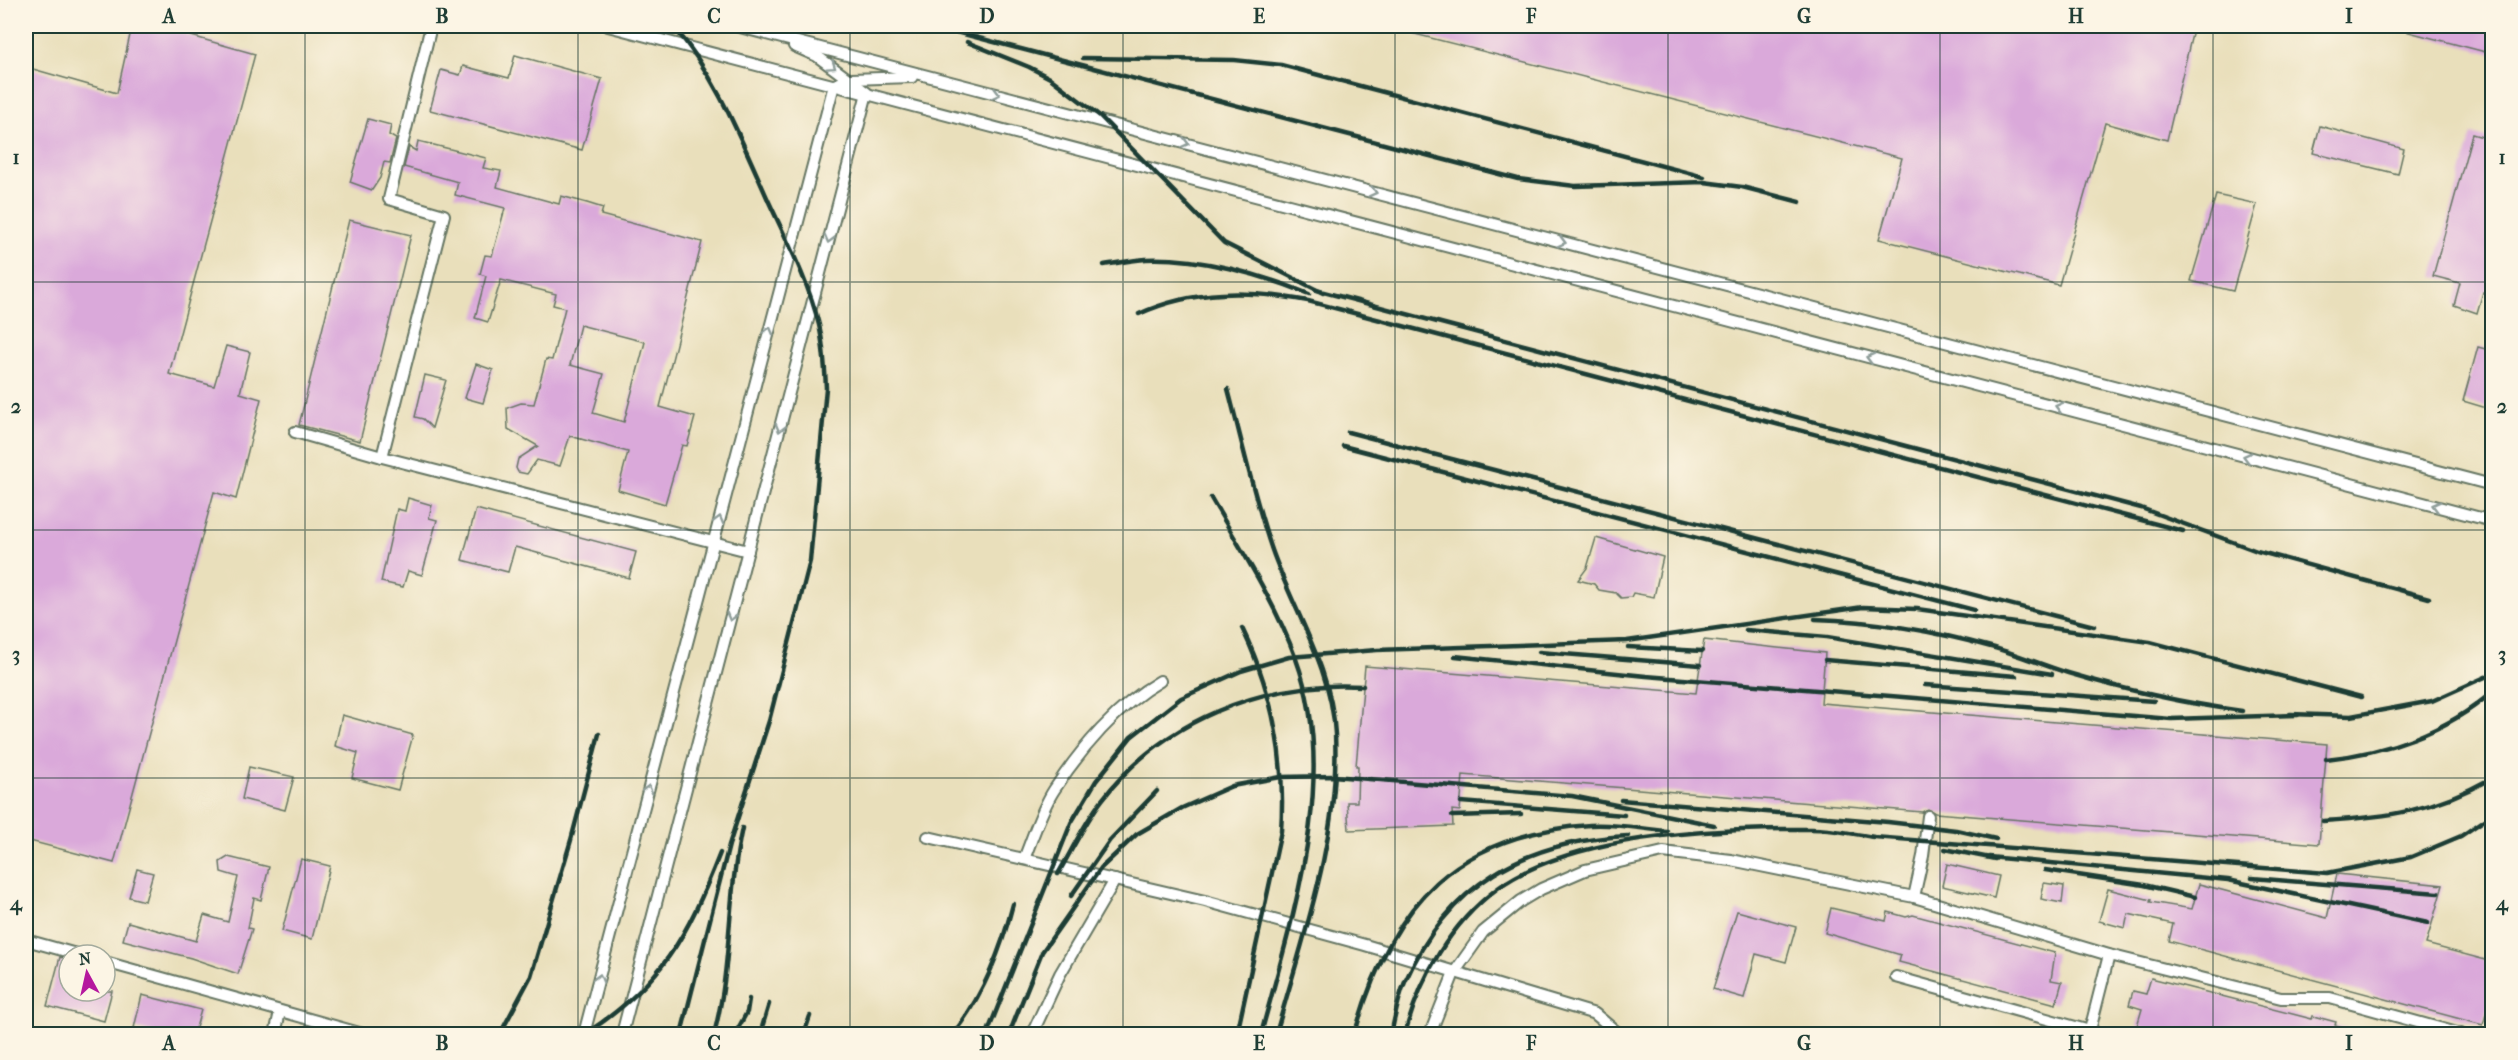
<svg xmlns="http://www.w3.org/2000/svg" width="2518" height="1060" font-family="'IM FELL French Canon',serif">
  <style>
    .building { fill: #daa9da; fill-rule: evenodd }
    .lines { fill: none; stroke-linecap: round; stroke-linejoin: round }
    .service-casing { stroke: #667663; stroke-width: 14 }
    .service { stroke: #fff; stroke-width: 10 }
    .rail { stroke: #1f3d34; stroke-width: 4.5 }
    .oneway { stroke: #8f9e9a }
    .grid { fill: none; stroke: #1f3d34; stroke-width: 1.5; stroke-opacity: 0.55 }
    .neatline { fill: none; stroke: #1f3d34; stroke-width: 2 }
    .grid-label { font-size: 20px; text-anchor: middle; font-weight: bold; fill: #1f3d34 }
  </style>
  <rect width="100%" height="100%" fill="#fcf5e5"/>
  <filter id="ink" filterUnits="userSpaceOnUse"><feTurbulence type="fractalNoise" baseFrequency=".0167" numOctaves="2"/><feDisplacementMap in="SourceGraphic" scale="12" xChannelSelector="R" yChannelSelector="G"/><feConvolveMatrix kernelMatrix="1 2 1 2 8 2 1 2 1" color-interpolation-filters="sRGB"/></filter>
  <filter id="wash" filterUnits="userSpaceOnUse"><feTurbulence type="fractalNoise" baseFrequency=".008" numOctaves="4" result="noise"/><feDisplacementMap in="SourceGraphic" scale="24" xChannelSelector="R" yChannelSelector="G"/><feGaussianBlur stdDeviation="1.35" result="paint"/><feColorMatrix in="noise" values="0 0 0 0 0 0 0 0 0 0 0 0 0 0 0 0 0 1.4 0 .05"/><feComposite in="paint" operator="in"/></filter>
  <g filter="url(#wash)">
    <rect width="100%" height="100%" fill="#e9dfbb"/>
    <g id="blocks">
      <g class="building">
        <path d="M132 26H156L255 54 169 374 214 386 226 346 250 352 240 393 261 399 236 499 214 492 114 863 26 840V67L117 93Z"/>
        <path d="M1404 26H2194L2167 140 2105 123 2059 285 1879 239 1902 158 1403 31Z"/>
        <path d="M2406 26H2493V54L2405 31Z"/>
        <path d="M515 55 602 79 582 150 430 110 441 70 460 75 463 66 509 78Z"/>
        <path d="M368 119 391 125 389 135 396 139 390 163 384 162 380 178 372 190 350 182Z"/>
        <path d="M2320 126 2404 149 2398 174 2313 153Z"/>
        <path d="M2472 134 2493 140V295L2483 292 2477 313 2454 305 2460 283 2433 276Z"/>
        <path d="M418 141 486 158 483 168 501 171 497 187 559 204 561 196 587 203 603 208 601 215 702 242 660 407 695 417 687 446 682 445 665 504 618 490 628 452 570 436 560 466 537 460 527 474 518 472 516 468 518 459 538 446 508 429 507 408 521 403 534 404 546 359 552 360 565 308 553 305 556 294 501 280 488 322 475 318 486 276 480 274 485 255 492 256 505 208 455 195 458 182 404 167 409 147 416 151ZM580 325 645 342 624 422 593 413 604 374 570 365Z"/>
        <path d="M2216 195 2257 204 2233 291 2191 281Z"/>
        <path d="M349 220 411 235 360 441 299 425Z"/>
        <path d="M2478 347 2493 351V410L2463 401Z"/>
        <path d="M476 364 493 370 483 403 465 398Z"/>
        <path d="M425 375 446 380 432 428 423 419 415 417Z"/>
        <path d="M408 498 432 505 429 518 437 520 422 575 408 571 403 587 381 582 397 509 405 511Z"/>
        <path d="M476 509 636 552 629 578 515 547 508 572 462 560Z"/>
        <path d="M1596 538 1663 557 1654 597 1633 593 1631 597 1621 598 1616 593 1599 590 1594 584 1578 580 1587 568Z"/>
        <path d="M1704 640 1825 653 1821 703 2327 744 2319 844 1935 813 1928 809 1922 812 1463 775 1460 811 1452 810 1453 826 1349 830 1347 802H1357L1358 766H1356L1365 666 1696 693Z"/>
        <path d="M342 715 413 735 398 790 352 778 358 753 335 746Z"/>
        <path d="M249 767 294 777 285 810 242 799Z"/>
        <path d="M228 857 269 867 261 900 254 898 248 928 252 929 238 974 191 958 123 940 128 922 196 941 204 915 228 922 238 877 221 872 220 862Z"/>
        <path d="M301 859 330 866 312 939 282 931Z"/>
        <path d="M1947 864 1999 876 1994 898 1942 886Z"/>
        <path d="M137 869 153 873 145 901 129 897Z"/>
        <path d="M2337 874 2443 885 2426 944 2493 962V989L2483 1025 2169 941 2173 924 2128 914 2125 928 2099 921 2108 889 2151 900 2150 902 2192 909 2199 884 2327 918Z"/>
        <path d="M2044 883 2064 886 2062 903 2041 899Z"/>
        <path d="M1831 908 1886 921 1888 912 1906 917 1913 915 2055 953 2051 980 2062 982 2056 1004 1899 962 1901 955 1825 933Z"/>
        <path d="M1737 911 1796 927 1786 962 1756 954 1744 998 1713 989Z"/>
        <path d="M60 957 69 960V991H112L104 1021 47 1006Z"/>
        <path d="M2151 978 2312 1019 2313 1016 2336 1022 2335 1025 2350 1029 2349 1035H2170L2137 1026 2142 1009 2129 1005 2133 991 2146 994Z"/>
        <path d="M142 995 201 1010 194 1035H161L134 1028Z"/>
      </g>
    </g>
  </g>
  <g filter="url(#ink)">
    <use href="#blocks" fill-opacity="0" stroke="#667663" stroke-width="1.5"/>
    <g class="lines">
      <g class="service-casing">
        <g id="service">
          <path d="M431 26 389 199 444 215 382 457 748 551"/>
          <path d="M608 26 2492 521"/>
          <path d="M736 26 2492 485"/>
          <path d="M295 432 382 457"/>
          <path d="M928 837 1205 901 1365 945 1595 1014 1619 1034"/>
          <path d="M1024 859C1033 837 1041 810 1054 790 1080 750 1118 705 1160 681"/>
          <path d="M1914 897 1923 856 1928 816"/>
          <path d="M26 940 80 955"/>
          <path d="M105 962 363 1034"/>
          <path d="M1896 977 2090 1031"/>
          <path d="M275 1034 280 1012"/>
          <path d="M584 1034 834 85 851 79 912 77"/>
          <path d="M622 1034 867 93 817 56 794 46"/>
          <path d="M1032 1034 1060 974 1115 880"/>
          <path d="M1430 1034 1454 973 1483 932 1521 901 1541 889 1585 870 1663 852 1731 860 1914 897 2109 955 2281 998H2330L2461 1034"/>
          <path d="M2089 1034 2109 955"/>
        </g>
      </g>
      <use href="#service" class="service"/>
      <g class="rail">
        <path d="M673 26C717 77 741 140 769 202 787 241 809 283 819 325 824 346 825 367 826 388L810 561 769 721 729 845 681 1034"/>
        <path d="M933 26 1518 179 1575 186 1704 182 1742 187 1800 202"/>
        <path d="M967 42 1029 67 1050 78 1100 116 1224 243 1323 293"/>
        <path d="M1083 58 1234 60 1281 65 1704 177"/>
        <path d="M1104 265C1118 263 1132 260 1146 259 1199 257 1260 274 1309 294"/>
        <path d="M1316 290 2141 508 2257 551 2429 598"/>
        <path d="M1139 314C1193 289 1251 290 1308 301L2183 531"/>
        <path d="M1228 389C1242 442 1254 498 1272 550 1293 610 1332 668 1335 734 1340 836 1303 937 1276 1034"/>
        <path d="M1348 432 2094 626"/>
        <path d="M1343 446 1974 610"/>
        <path d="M1211 498C1242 551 1275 602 1296 659 1340 778 1292 918 1261 1034"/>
        <path d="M1815 619C1874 621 1934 631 1991 647 2017 654 2042 665 2068 673 2125 690 2183 703 2242 711"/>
        <path d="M1746 630 1827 637 2052 674"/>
        <path d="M1628 647 1702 651"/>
        <path d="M1539 652 1700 665"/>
        <path d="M1455 656 1646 676 2171 719 2298 715"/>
        <path d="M1825 660 2016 676"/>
        <path d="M1925 685 2154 701"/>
        <path d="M2290 714 2351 716 2432 701 2492 674"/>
        <path d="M2326 759C2385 753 2447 732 2492 692"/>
        <path d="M1621 800 1888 822 1956 830 1996 839"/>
        <path d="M1461 802 1624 815"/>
        <path d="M1452 816 1521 814"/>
        <path d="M2323 821C2390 817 2433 811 2492 778"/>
        <path d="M1945 849 1995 859"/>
        <path d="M1989 857 2228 880 2428 923"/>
        <path d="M2045 870 2144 885 2195 897"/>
        <path d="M1058 874C1072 850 1085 822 1102 800 1163 720 1264 680 1363 686"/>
        <path d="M2252 878 2438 893"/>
        <path d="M1071 896 1110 840 1157 791"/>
        <path d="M1357 1026C1393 903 1456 834 1590 825 1615 823 1642 829 1667 831"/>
        <path d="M500 1034 531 976 571 840 599 734"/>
        <path d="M585 1034C662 984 687 937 720 853"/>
        <path d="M714 1034C732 967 727 896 742 828"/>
        <path d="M735 1034 747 1012 749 999"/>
        <path d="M760 1034 769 1004"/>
        <path d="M804 1034 810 1016"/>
        <path d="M953 1034C983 996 1001 951 1013 904"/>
        <path d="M987 1034 1071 823 1096 781 1131 737 1181 698 1241 671 1289 657 1377 650 1627 641 1863 607 1917 609 2150 642 2361 697"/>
        <path d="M1009 1034 1042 952 1101 868 1137 834 1182 808 1232 786 1281 777 1333 776 1572 796 1714 825"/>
        <path d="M1237 1034 1281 831C1286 760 1273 692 1242 628"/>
        <path d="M1391 1034C1395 1017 1398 998 1405 982 1448 884 1524 841 1628 836"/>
        <path d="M1405 1034C1420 977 1450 924 1498 888 1574 833 1719 828 1811 829 1832 829 1854 834 1874 837L2327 873 2411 857 2461 836 2492 815"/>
      </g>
    </g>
    <defs><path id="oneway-chevron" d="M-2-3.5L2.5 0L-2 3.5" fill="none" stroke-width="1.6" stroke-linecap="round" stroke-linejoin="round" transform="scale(1.5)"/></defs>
    <g class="oneway">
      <use href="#oneway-chevron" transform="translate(832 66) rotate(34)"/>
      <use href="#oneway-chevron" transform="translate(996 94) rotate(15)"/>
      <use href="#oneway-chevron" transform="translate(1185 143) rotate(15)"/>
      <use href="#oneway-chevron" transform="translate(1373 192) rotate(15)"/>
      <use href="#oneway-chevron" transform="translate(829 239) rotate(105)"/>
      <use href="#oneway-chevron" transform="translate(1562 242) rotate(15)"/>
      <use href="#oneway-chevron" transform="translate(769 331) rotate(-75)"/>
      <use href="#oneway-chevron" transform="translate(1870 358) rotate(-165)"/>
      <use href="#oneway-chevron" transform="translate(2059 407) rotate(-165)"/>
      <use href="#oneway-chevron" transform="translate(780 428) rotate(105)"/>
      <use href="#oneway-chevron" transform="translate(2247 457) rotate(-165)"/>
      <use href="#oneway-chevron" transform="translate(2436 506) rotate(-165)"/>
      <use href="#oneway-chevron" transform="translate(719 520) rotate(-75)"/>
      <use href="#oneway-chevron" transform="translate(731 617) rotate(105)"/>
      <use href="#oneway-chevron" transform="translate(648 789) rotate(-75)"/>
      <use href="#oneway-chevron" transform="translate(599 978) rotate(-75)"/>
    </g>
  </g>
  <path class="grid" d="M305 26V1034M578 26V1034M850 26V1034M1123 26V1034M1395 26V1034M1668 26V1034M1940 26V1034M2213 26V1034M26 282H2492M26 530H2492M26 778H2492"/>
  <rect width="2518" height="1060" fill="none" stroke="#fcf5e5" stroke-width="66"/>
  <g transform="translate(87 973) rotate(352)"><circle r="28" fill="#fcf5e5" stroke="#a4ab9e" stroke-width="1.5"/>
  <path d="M0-4.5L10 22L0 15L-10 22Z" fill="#b5179e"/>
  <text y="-9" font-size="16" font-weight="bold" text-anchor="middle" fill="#1f3d34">N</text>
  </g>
  <rect x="33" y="33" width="2452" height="994" class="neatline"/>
  <g class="grid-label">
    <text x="169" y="23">A</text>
    <text x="442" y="23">B</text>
    <text x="714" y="23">C</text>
    <text x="987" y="23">D</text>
    <text x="1259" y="23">E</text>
    <text x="1531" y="23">F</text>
    <text x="1804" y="23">G</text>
    <text x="2076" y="23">H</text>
    <text x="2349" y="23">I</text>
    <text x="16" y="164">1</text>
    <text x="2502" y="164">1</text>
    <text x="16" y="413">2</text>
    <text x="2502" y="413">2</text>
    <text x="16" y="661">3</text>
    <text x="2502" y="661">3</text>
    <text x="16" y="910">4</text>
    <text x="2502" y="910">4</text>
    <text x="169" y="1050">A</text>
    <text x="442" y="1050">B</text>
    <text x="714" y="1050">C</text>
    <text x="987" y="1050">D</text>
    <text x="1259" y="1050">E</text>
    <text x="1531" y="1050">F</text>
    <text x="1804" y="1050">G</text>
    <text x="2076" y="1050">H</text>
    <text x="2349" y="1050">I</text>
  </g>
</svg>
